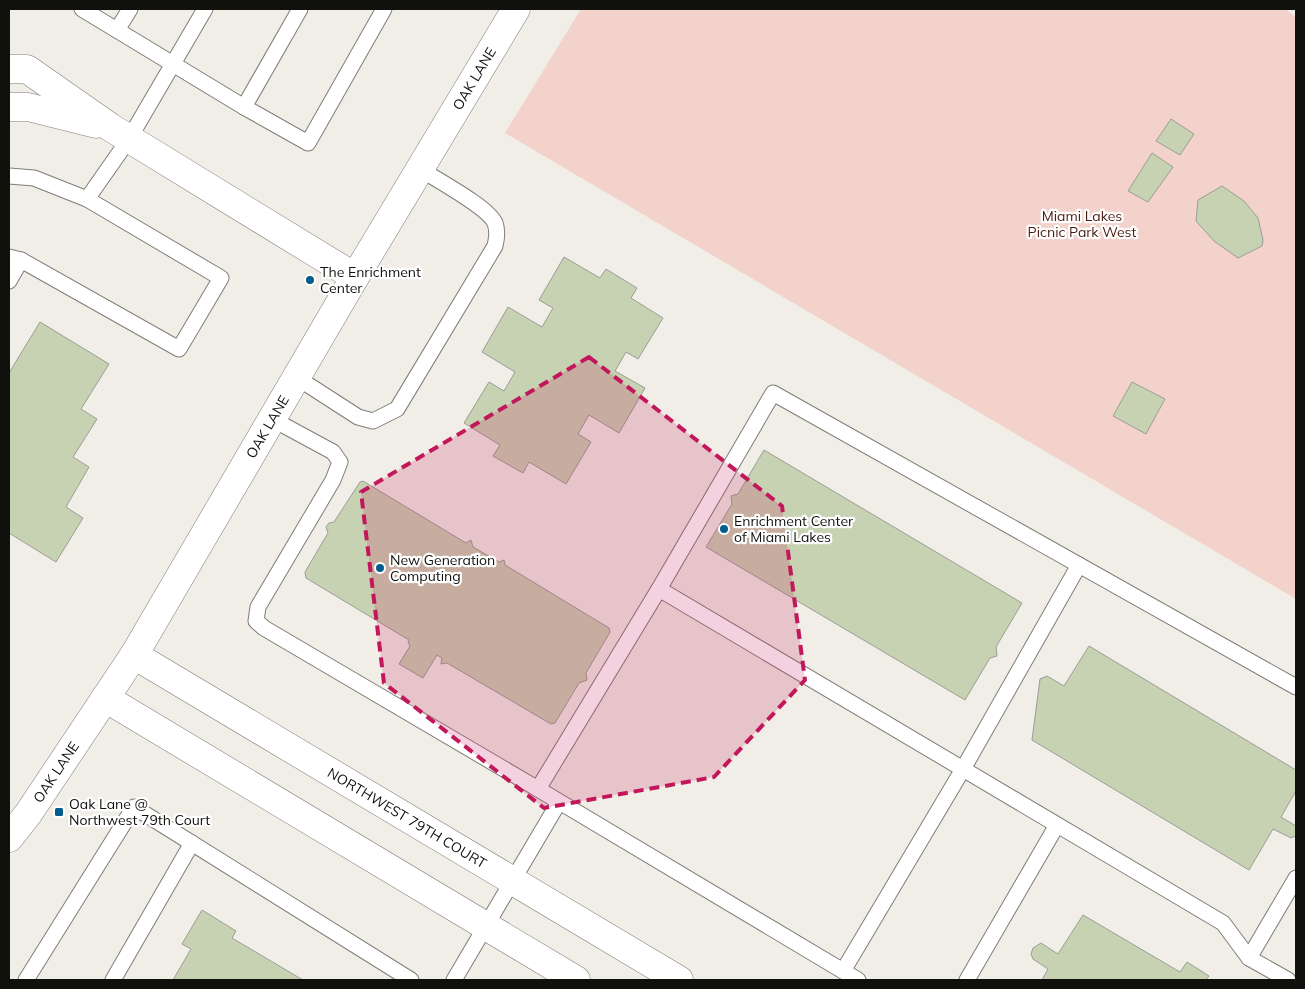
<svg xmlns="http://www.w3.org/2000/svg" width="1305" height="989" font-family="Mulish,sans-serif">
  <style>
    .green { fill: #f2d2ca }
    .building { fill: #c7d2b2; stroke: #9b9d96 }
    .lines { fill: none; stroke-linecap: round; stroke-linejoin: round }
    .lane-casing { stroke: #7f7d77; stroke-width: 17 }
    .street-casing { stroke: #7f7d77; stroke-width: 29 }
    .secondary-casing { stroke: #7f7d77; stroke-width: 29 }
    .lane { stroke: #fff; stroke-width: 15 }
    .street { stroke: #fff; stroke-width: 28 }
    .secondary { stroke: #fff; stroke-width: 28 }
    .marked { fill: #c2185b; fill-opacity: 0.2; stroke: #c2185b; stroke-width: 4; stroke-dasharray: 10 6; stroke-linejoin: round }
    .poi-dot { fill: #005d8e; stroke: #fff; stroke-width: 2 }
    .labels { text-anchor: middle; stroke-width: 4.5; stroke-linejoin: round; paint-order: stroke }
    .street-label { font-size: 14px; fill: #10100d; stroke: #fff }
    .park-label { font-size: 14px; fill: #4a1a0f; stroke: #fff }
    .poi-label { font-size: 14px; fill: #10100d; stroke: #fff; text-anchor: start }
  </style>
  <rect width="100%" height="100%" fill="#f0eee7"/>
  <path class="green" d="M581 9H1285L1296 17V599L505 133Z"/>
  <g class="building">
    <path d="M1171 119 1194 134 1180 155 1156 141Z"/>
    <path d="M1152 153 1173 167 1148 202 1128 191Z"/>
    <path d="M1222 186 1244 201 1258 218 1263 240 1262 246 1238 258 1214 241 1196 221 1198 200Z"/>
    <path d="M564 257 600 278 606 269 637 288 631 298 663 318 638 359 626 352 615 371 645 388 619 433 589 415 578 434 591 442 566 484 529 462 523 473 493 456 500 445 464 423 489 382 504 391 515 372 482 352 508 307 542 327 553 308 539 300Z"/>
    <path d="M40 322 109 364 81 409 97 419 73 457 89 467 66 507 83 518 56 562 9 533V373Z"/>
    <path d="M1132 382 1165 399 1146 434 1113 416Z"/>
    <path d="M764 450 1022 603 996 647 997 656 990 658 965 700 706 547 732 504 731 496 738 494Z"/>
    <path d="M363 481 466 543 471 540 473 547 499 562 504 560 505 565 609 628 610 632 586 673 587 680 579 683 555 723 551 724 447 663 441 664 442 658 437 655 423 678 399 664 410 646 408 642 409 640 306 578 305 572 328 533 326 527 329 523 334 522 360 482Z"/>
    <path d="M1089 646 1296 770V791L1281 817 1296 826V836L1291 838 1273 829 1249 870 1032 740 1040 679 1047 676 1064 686Z"/>
    <path d="M202 910 236 931 232 938 303 980H173L191 949 182 944Z"/>
    <path d="M1083 915 1180 972 1187 962 1209 976 1206 980H1042L1048 969 1033 959 1031 954 1033 948 1041 943 1058 954Z"/>
  </g>
  <g class="lines">
    <g class="lane-casing">
      <g id="lane">
        <path d="M82 9 244 107"/>
        <path d="M300 9 244 107 308 143 384 9"/>
        <path d="M117 30 130 9"/>
        <path d="M9 176 34 178 87 199 129 139 205 9"/>
        <path d="M9 257 21 260 179 349 221 278 87 199"/>
        <path d="M9 281 21 260"/>
        <path d="M296 377 358 417 373 421 397 409 495 246C497 238 498 231 495 223 488 207 437 180 420 169"/>
        <path d="M272 419 333 452 340 462 333 480 258 607 256 621 264 628 538 789 659 589 1223 923 1249 958 1288 980"/>
        <path d="M659 589 773 393 1296 687"/>
        <path d="M538 789 843 971"/>
        <path d="M1249 958 1296 878"/>
        <path d="M26 980 134 807 411 980"/>
        <path d="M113 980 192 843"/>
        <path d="M454 980 559 802"/>
        <path d="M858 980 843 971 963 769 1079 565"/>
        <path d="M967 980 1057 825"/>
      </g>
    </g>
    <g class="street-casing">
      <g id="street">
        <path d="M9 69H27L110 127 355 277"/>
        <path d="M9 107H28L96 124"/>
        <path id="s1" d="M134 655 679 980"/>
        <path d="M105 698 576 980"/>
      </g>
    </g>
    <g class="secondary-casing">
      <g id="secondary">
        <path id="s2" d="M9 838 28 814 134 655 355 277 516 9"/>
      </g>
    </g>
    <use href="#lane" class="lane"/>
    <use href="#street" class="street"/>
    <use href="#secondary" class="secondary"/>
  </g>
  <path class="marked" d="M589 357 782 506 805 680 714 777 544 808 384 683 361 492Z"/>
  <g class="poi-dot">
    <circle cx="310" cy="280" r="5"/>
    <circle cx="724" cy="529" r="5"/>
    <circle cx="380" cy="568" r="5"/>
    <rect x="54" y="807" width="10" height="10" rx="2.5"/>
  </g>
  <g class="labels">
    <g class="street-label">
      <text dy="5" stroke="none"><textPath href="#s2" startOffset="891">OAK LANE</textPath></text>
      <text dy="5" stroke="none"><textPath href="#s2" startOffset="486">OAK LANE</textPath></text>
      <text dy="5" stroke="none"><textPath href="#s2" startOffset="81">OAK LANE</textPath></text>
      <text dy="5" stroke="none"><textPath href="#s1" startOffset="318">NORTHWEST 79TH COURT</textPath></text>
    </g>
    <g class="park-label">
      <text x="1082" y="221">Miami Lakes<tspan x="1082" dy="16">Picnic Park West</tspan></text>
    </g>
    <g class="poi-label">
      <text x="320" y="277">The Enrichment<tspan x="320" dy="16">Center</tspan></text>
      <text x="734" y="526">Enrichment Center<tspan x="734" dy="16">of Miami Lakes</tspan></text>
      <text x="390" y="565">New Generation<tspan x="390" dy="16">Computing</tspan></text>
      <text x="69" y="809">Oak Lane @<tspan x="69" dy="16">Northwest 79th Court</tspan></text>
    </g>
  </g>
  <rect width="1305" height="989" fill="none" stroke="#10100d" stroke-width="20"/>
</svg>
